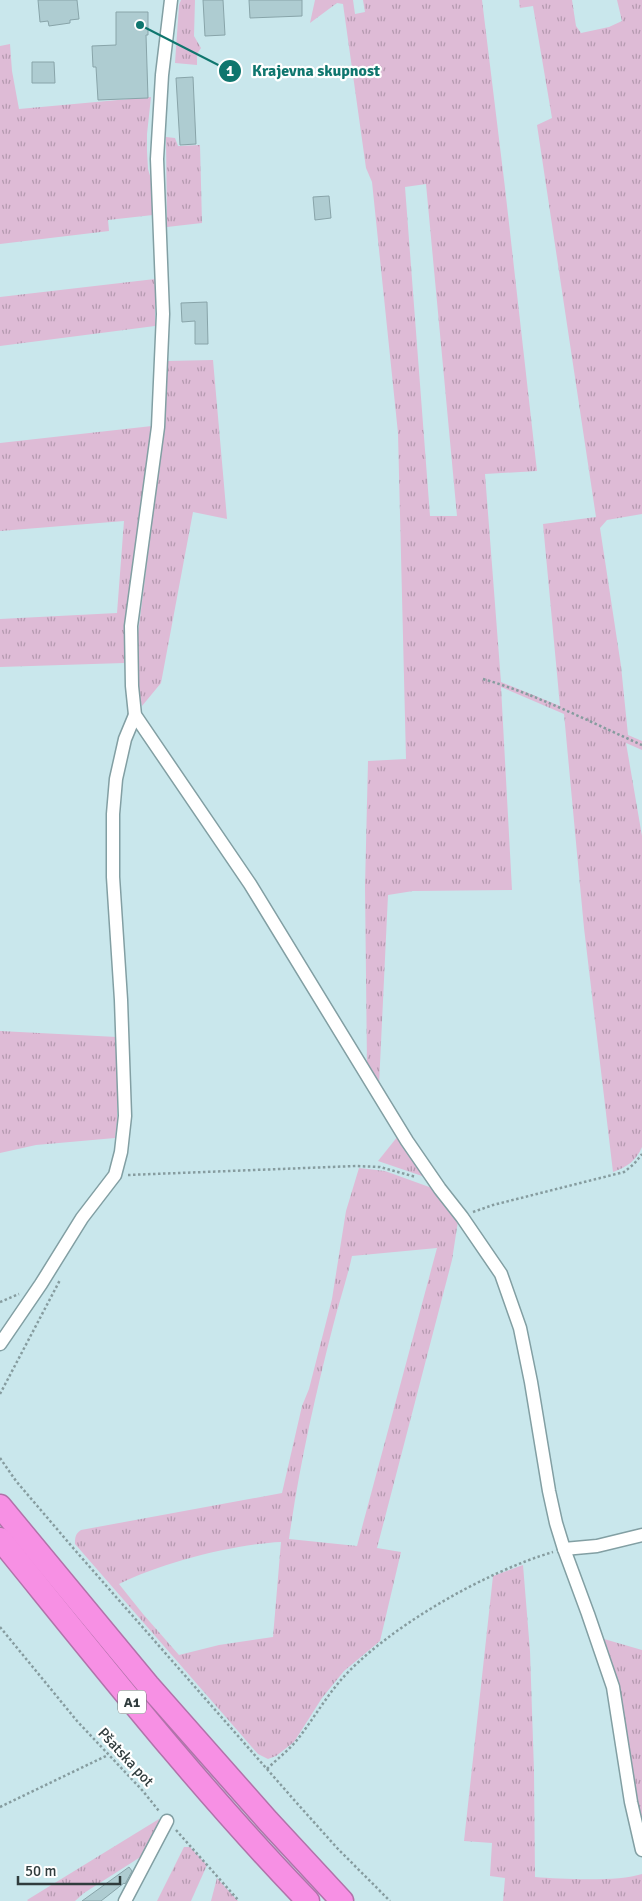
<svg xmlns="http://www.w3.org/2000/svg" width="642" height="1901" font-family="Signika,sans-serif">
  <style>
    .grass { fill: url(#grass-tufts); fill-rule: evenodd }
    .building { fill: #aeccd1; stroke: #88a4a9 }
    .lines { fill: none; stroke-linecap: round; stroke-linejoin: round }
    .street-casing { stroke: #829fa3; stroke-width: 15 }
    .highway-casing { stroke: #b173aa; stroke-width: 25 }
    .path { stroke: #869c9f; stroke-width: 2.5; stroke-dasharray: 2.5 2.5; stroke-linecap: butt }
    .street { stroke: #fff; stroke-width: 12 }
    .highway { stroke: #f790e4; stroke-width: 22 }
    .labels { text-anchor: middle; stroke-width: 4.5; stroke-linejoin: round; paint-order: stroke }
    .shield { fill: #fff; stroke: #6e7677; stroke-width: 1 }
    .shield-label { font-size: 14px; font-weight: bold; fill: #303c3d }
    .street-label { font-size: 15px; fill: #303c3d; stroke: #fff }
    .leader { fill: none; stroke: #0f766e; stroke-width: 2 }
    .callout-dot { fill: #0f766e; stroke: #fff; stroke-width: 2 }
    .mark-label { font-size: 15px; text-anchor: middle; font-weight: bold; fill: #fff }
    .callout-label { font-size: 16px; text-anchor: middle; font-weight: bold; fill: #0f766e; stroke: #fff; stroke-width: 4.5; stroke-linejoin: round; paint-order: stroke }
  </style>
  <defs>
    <pattern id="grass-tufts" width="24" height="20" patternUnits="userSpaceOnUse" patternTransform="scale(1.25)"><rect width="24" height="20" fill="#debbd6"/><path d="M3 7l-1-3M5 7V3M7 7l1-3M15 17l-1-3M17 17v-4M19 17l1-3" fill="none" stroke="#b499af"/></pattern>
  </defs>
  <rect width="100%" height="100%" fill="#c9e7ec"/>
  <g class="grass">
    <path d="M181 0H195L194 36 201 48 197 54V65L175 63 179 5Z"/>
    <path d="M315 0H353L355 14 365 12 363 0H482L505 188 537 471 485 474 501 682 560 706 543 524 596 517 537 125 552 118 533 6 520 8 519 0H572L576 26 581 33 609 27 622 21 617 0H642V514L607 520 600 528 621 666 628 735 642 741V750L626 743 642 836V1147C636 1161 627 1167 613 1172L584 928 564 714 501 687 512 890 413 891 388 895 379 1085 367 1065 365 887 368 761 406 759 398 433 372 182 366 168 343 4 337 3 310 23ZM426 184 457 516H430L405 187Z"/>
    <path d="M10 44 12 71 19 109 151 97 147 134V151L148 169 151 179 153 215 108 220 109 231 0 244V46Z"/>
    <path d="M166 137 175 138 178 146 200 145 202 223 167 227Z"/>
    <path d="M155 279V326L0 346V297Z"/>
    <path d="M213 360 227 519 193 512 161 683 142 706 137 685 136 650 165 418 167 361Z"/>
    <path d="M152 426 126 624 124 663 0 667V619L117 613 124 521 0 531V443Z"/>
    <path d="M0 1031 117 1037V1121L115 1138 36 1145 0 1153Z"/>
    <path d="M398 1136 425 1177 378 1161Z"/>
    <path d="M359 1168 385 1171 432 1188 458 1221 452 1260 377 1548 401 1552 380 1641 344 1671 322 1698 294 1742 276 1756 268 1759 258 1754 75 1544C75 1538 75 1534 81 1530L282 1493 302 1406 309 1389 332 1299 346 1211ZM437 1248 357 1546 289 1539C299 1467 315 1396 333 1326 339 1302 347 1279 352 1256ZM281 1542 273 1637 219 1645 179 1655 143 1614 119 1584C161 1563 234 1544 281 1542Z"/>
    <path d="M523 1565 530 1651 534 1771 535 1877C561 1879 618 1882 642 1874V1901H503L505 1878 490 1876 492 1843 464 1841 493 1576Z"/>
    <path d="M604 1639 642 1650V1825L616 1677Z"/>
    <path d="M159 1819 161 1823 142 1856 84 1893 75 1901H28L27 1900Z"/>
    <path d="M184 1847H190L207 1865 191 1901H157Z"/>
    <path d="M217 1878 238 1901H211Z"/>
  </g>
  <g class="building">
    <path d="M38 0H77L79 19 70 20V23L49 26 48 21 40 22Z"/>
    <path d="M203 0H223L225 35 205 36Z"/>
    <path d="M249 0H302V16L250 18Z"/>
    <path d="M116 12H148V35H146L148 98 98 100 96 67H93L92 46 116 45Z"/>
    <path d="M32 62H54L55 83H32Z"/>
    <path d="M193 77 196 144 180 145 176 78Z"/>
    <path d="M329 196 331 218 315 220 313 197Z"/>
    <path d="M207 302 208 344H195V321L182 322 181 303Z"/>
    <path d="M129 1867 132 1871 125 1884 124 1883 101 1901H82Z"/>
  </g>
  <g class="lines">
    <g class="street-casing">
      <g id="street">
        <path d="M171 0 162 75 157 159 163 314 158 427 131 626 132 686 135 715 250 884 407 1141 440 1189 462 1217 501 1274 520 1328 531 1382 549 1491 556 1523 564 1549 588 1614 613 1687 631 1802 642 1850"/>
        <path d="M0 1344 41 1284 82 1218 115 1175 121 1152 125 1116 121 1000 113 877V814L116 779 125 739 135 715"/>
        <path d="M564 1549 597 1546 642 1535"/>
        <path d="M125 1901 167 1821"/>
      </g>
    </g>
    <g class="highway-casing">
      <g id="highway">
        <path d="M0 1506 148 1685 268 1821 342 1901"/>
        <path d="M0 1539C100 1662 198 1787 308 1901"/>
      </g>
    </g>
    <g class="path">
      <path d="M483 679C538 695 590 722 642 745"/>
      <path d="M128 1175 356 1166 380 1167 416 1177"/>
      <path d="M473 1212 493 1205 624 1172 634 1164 642 1154"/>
      <path d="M0 1302 19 1294"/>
      <path d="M0 1394 60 1280"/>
      <path d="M0 1458 16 1481 74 1549 295 1801 338 1849 390 1901"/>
      <path d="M0 1627 77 1721 142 1790 159 1811"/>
      <path d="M267 1769C277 1759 288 1751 297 1740 312 1721 324 1700 340 1681 386 1628 485 1572 553 1552"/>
      <path d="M0 1807 108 1755"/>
      <path d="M176 1830 239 1901"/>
    </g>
    <use href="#street" class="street"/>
    <use href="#highway" class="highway"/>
  </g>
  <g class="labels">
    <rect class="shield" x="118" y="1690.5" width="28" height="23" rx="4"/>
    <g class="shield-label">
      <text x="132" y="1707">A1</text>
    </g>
    <g class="street-label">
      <text transform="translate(126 1757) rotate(47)" y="5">Pšatska pot</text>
    </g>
  </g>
  <path class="leader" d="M140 25L230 71"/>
  <g class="callout-dot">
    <circle cx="140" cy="25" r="5"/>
    <circle cx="230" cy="71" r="12"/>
  </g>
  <g class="mark-label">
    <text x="230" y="76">1</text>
  </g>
  <g class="callout-label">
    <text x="316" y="76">Krajevna skupnost</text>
  </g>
  <path d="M18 1876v8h102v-8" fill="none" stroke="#303c3d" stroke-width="2.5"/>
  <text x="25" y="1876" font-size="15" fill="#303c3d" stroke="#ffffff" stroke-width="4" paint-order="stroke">50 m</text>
</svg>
